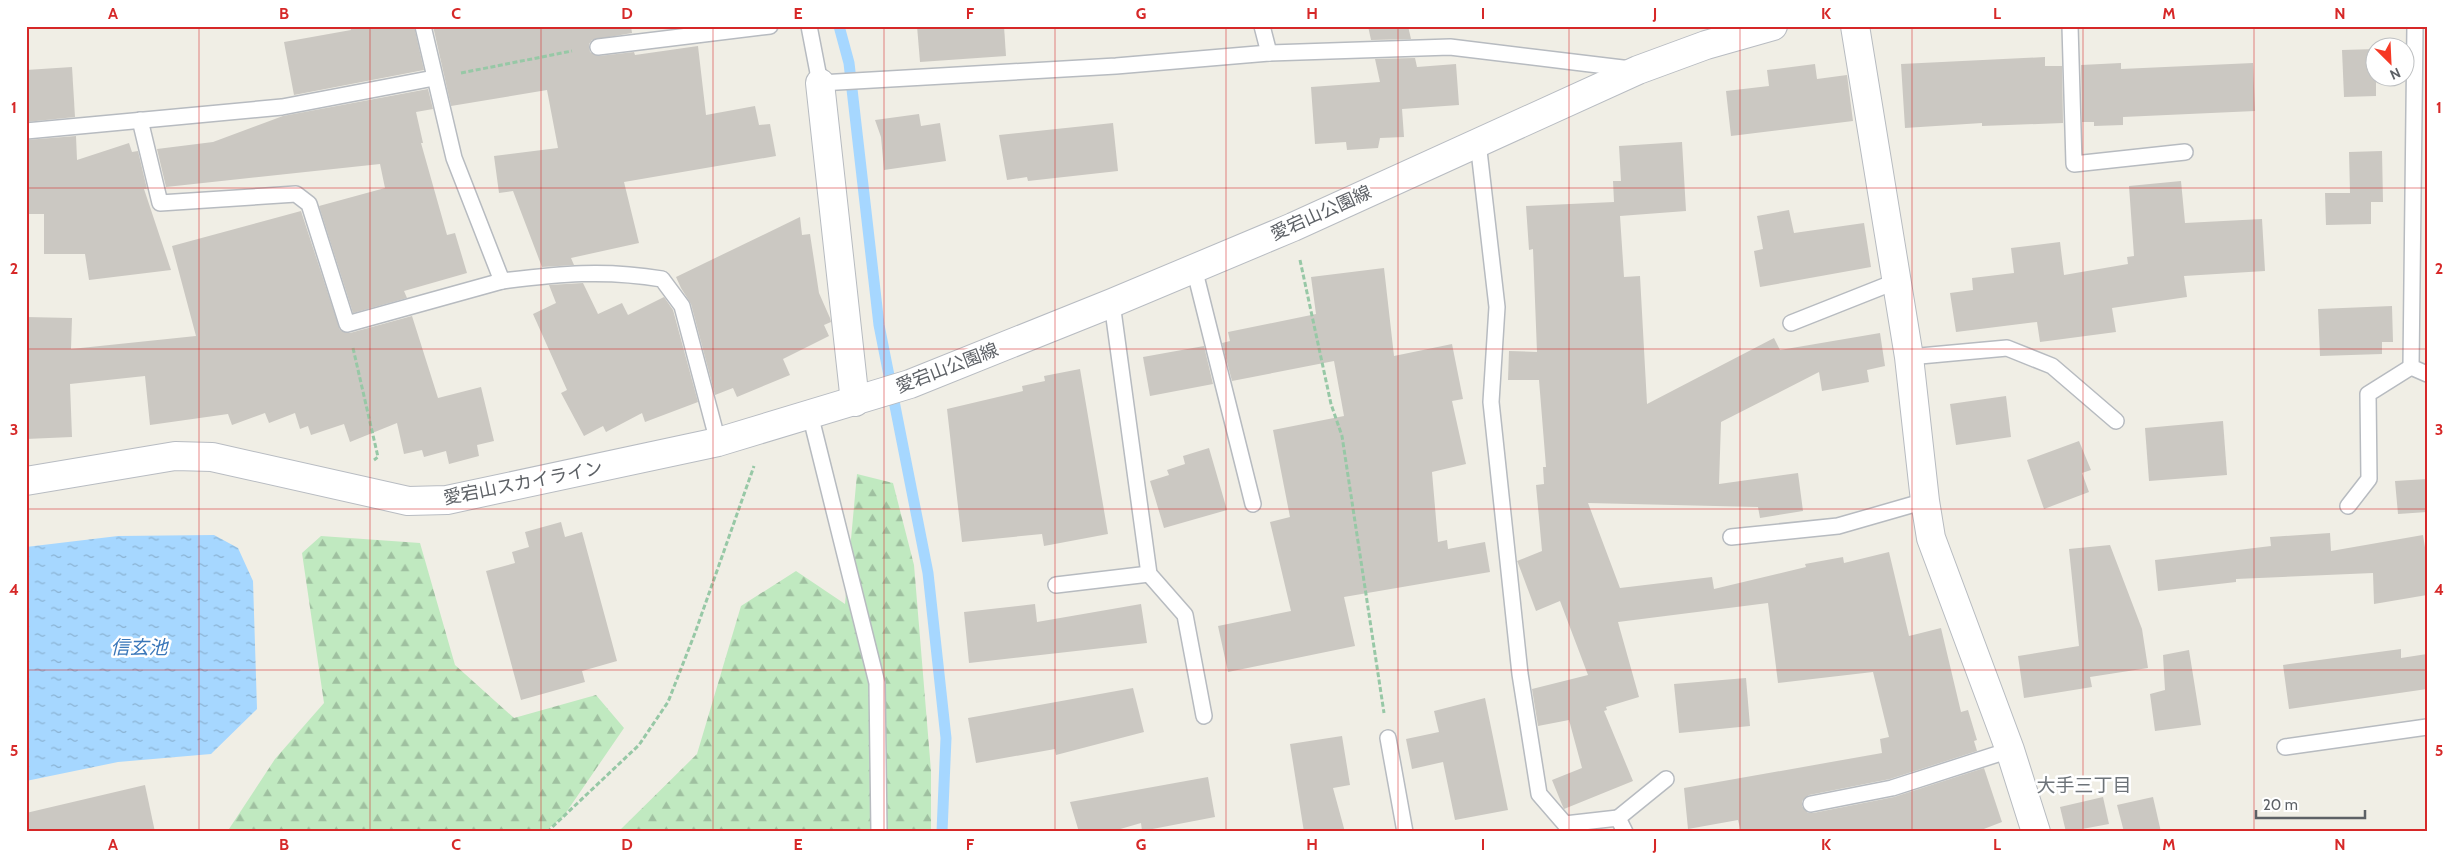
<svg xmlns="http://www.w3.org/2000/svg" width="2453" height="858" font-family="Cabin,'Noto Sans JP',sans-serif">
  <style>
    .forest { fill: url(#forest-firs) }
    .water { fill: url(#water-ripples) }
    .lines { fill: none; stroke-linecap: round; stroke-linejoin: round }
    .stream { stroke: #a6d7ff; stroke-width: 11 }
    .building { fill: #cbc8c2 }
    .lane-casing { stroke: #b7bbc0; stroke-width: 18 }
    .street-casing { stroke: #b7bbc0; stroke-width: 30 }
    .secondary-casing { stroke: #b8bcc2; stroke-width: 30 }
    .path { stroke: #97c8a6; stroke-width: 3; stroke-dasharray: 5 2.5; stroke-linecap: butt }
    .lane { stroke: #fff; stroke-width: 15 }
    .street { stroke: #fff; stroke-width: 28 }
    .secondary { stroke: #fff; stroke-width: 28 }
    .grid { fill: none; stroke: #d62828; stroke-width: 1; stroke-opacity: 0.55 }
    .labels { text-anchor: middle; stroke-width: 5; stroke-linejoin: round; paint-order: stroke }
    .street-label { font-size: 18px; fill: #5d6166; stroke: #fff }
    .water-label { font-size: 19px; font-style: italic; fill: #3a77b9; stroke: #fff }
    .neighbourhood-label { font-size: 19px; fill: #6d7379; stroke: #fff }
    .neatline { fill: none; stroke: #d62828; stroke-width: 2 }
    .grid-label { font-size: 16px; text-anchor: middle; font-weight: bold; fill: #d62828 }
  </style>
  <defs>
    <pattern id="forest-firs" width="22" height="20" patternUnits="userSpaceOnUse" patternTransform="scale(1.25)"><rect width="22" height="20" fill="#c0e9c0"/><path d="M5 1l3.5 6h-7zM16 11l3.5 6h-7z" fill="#9fc0a0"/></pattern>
    <pattern id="water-ripples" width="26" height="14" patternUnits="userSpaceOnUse" patternTransform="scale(1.25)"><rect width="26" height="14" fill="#a6d7ff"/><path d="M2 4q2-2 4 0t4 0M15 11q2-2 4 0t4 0" fill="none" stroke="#8ab2d2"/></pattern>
  </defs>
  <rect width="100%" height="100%" fill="#f0eee5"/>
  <g class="forest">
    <path d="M857 474 893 483 914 565 931 771V832H618L697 754 741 606 796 571 845 604Z"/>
    <path d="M321 536 420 543 455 665 514 718 596 695 624 728 563 817 544 832H227L275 759 324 703 302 553Z"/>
  </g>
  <path class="water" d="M214 535 238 548 253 581 257 709 211 754 118 762 26 781V547L118 536Z"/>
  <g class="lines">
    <path class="stream" d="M839 26 849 63 879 325 928 573 946 738 942 832"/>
  </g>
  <g class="building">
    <path d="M350 26H414L424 70 294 95 284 42 351 30Z"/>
    <path d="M433 26H631L632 33 592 40 589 44 590 52 599 56 634 52 635 55 698 46 706 115 755 106 759 125 770 124 776 156 624 182 639 243 571 258 574 265 542 267 513 191 499 193 494 156 558 148 547 90 451 106Z"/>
    <path d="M917 26H1004L1006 56 920 62Z"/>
    <path d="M1368 26H1408L1411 39 1371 40Z"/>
    <path d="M2376 49V96L2344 97 2342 50Z"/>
    <path d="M2045 57V66H2062L2063 123 1982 126V123L1905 128 1901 64Z"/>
    <path d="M1415 58 1417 67 1456 64 1459 105 1402 109 1404 137 1380 138 1378 148 1347 150 1346 142 1315 144 1311 87 1380 82 1375 59Z"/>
    <path d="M2121 63V69L2253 63 2255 111 2123 117V125L2094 126V122H2082L2081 65Z"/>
    <path d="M1815 64 1817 79 1847 75 1853 121 1731 136 1726 91 1769 86 1767 70Z"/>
    <path d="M72 67 75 117 26 122V70Z"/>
    <path d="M428 89 433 109 416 112 423 143H421L447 235 455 233 467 273 404 291 407 298 353 313 319 206 385 188 380 164 166 187 157 149 213 142 283 116Z"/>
    <path d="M919 114 921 126 940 123 946 161 884 170 881 137 875 120Z"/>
    <path d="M1113 123 1118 171 1028 181 1027 177 1007 180 999 135Z"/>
    <path d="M76 136 77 160 129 143 132 152 138 151 147 189H144L171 270 89 280 85 254H44V214H26V140Z"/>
    <path d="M1682 142 1686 211 1620 216 1624 277 1640 276 1647 404 1774 338 1780 350 1880 333 1885 366 1867 370 1869 382 1822 391 1819 372 1721 422 1719 484 1798 473 1803 511 1760 518 1758 507 1588 503 1620 588 1712 577 1714 589 1806 567 1805 564 1843 557 1844 563 1889 552 1909 636 1941 628 1961 712 1968 710 1977 740 1974 741 1977 751 1890 779 1809 795 1802 801V806L1808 813H1813L1894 797 1984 768 2002 822 1976 832H1741L1738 820 1688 829 1684 788 1882 753 1880 739 1889 737 1873 672 1778 683 1768 603 1618 622 1639 697 1606 707 1607 710 1604 711 1633 781 1564 809 1563 807 1552 780 1582 768 1569 720 1538 726 1532 689 1588 675 1560 601 1536 611 1518 563 1517 561 1542 551 1536 485 1544 484 1543 467H1546L1539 380H1508L1509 351 1537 352 1533 249 1529 250 1526 206 1614 202 1613 181H1621L1619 146Z"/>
    <path d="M2382 151 2383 202H2371V224L2326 225 2325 193H2350L2349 152Z"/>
    <path d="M2181 181 2185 223 2262 219 2265 271 2184 276 2187 297 2112 308 2116 332 2040 342 2037 322 1956 332 1950 293 1973 290 1972 278 2014 273 2011 248 2060 242 2064 275 2128 264 2127 257 2134 256 2129 186Z"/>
    <path d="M1789 210 1794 233 1864 223 1871 267 1760 287 1754 251 1763 249 1757 216Z"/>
    <path d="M301 211 340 330 350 333 412 316 438 398 481 387 494 441 477 445 479 456 449 464 446 451 424 457 422 450 404 454 397 423 350 442 344 424 311 435 308 426 300 429 295 413 269 423 265 413 232 425 228 414 150 425 145 376 70 384 72 437 26 439V317L72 318 71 349 196 336 172 246Z"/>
    <path d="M800 217 802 235 810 234 819 293 830 318 831 322 824 325 829 336 783 359 790 375 737 397 733 388 715 395 691 304 681 288 676 277Z"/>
    <path d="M1384 268 1394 356 1452 344 1463 399 1452 401 1466 464 1432 472 1438 542 1447 540 1448 549 1485 542 1490 572 1344 597 1355 646 1228 672 1218 626 1291 611 1270 522 1290 517 1273 430 1344 416 1334 361 1232 381 1222 343 1230 341 1228 332 1316 314 1311 277Z"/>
    <path d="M583 283 598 314 622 303 628 315 664 297 673 310 698 402 645 422 642 413 606 432 603 426 584 436 561 393 567 390 533 314 556 303 549 285Z"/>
    <path d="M2392 306 2393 342H2382V354L2320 356 2318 309Z"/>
    <path d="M1204 346 1213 384 1150 396 1143 357Z"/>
    <path d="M1080 369 1108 534 1044 546 1042 534 962 542 947 409 1023 391 1022 386 1045 381 1044 376Z"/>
    <path d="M2006 396 2011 437 1956 445 1950 404Z"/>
    <path d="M2223 421 2227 475 2149 481 2145 428Z"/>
    <path d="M2079 441 2091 470 2082 473 2089 492 2044 509 2027 460Z"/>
    <path d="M1209 448 1227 510 1164 528 1150 481 1169 475 1167 470 1185 464 1183 456Z"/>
    <path d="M2427 479V512L2398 514 2395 481Z"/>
    <path d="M561 522 565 537 582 532 617 661 582 671 585 682 521 700 486 571 515 563 512 552 529 547 525 532Z"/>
    <path d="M2330 533 2331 551 2423 535 2427 560V595L2374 604 2373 573 2236 579V582L2158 591 2155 560 2271 546 2270 537Z"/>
    <path d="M2110 545 2142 629 2148 668 2090 677 2092 687 2024 698 2018 656 2079 646 2069 549Z"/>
    <path d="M1035 604 1037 622 1141 604 1147 643 969 663 964 612Z"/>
    <path d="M2401 649V658L2427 654V689L2289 709 2283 665Z"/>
    <path d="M2189 650 2201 725 2155 731 2150 694 2165 690 2163 655Z"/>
    <path d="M1746 678 1750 726 1679 733 1674 684Z"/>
    <path d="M1133 688 1144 732 1056 755 1055 749 976 763 968 718Z"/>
    <path d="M1485 698 1508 810 1455 820 1443 762 1412 769 1406 739 1439 732 1434 711Z"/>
    <path d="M1342 736 1350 785 1333 788 1345 832H1304L1290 744Z"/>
    <path d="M1208 777 1215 817 1142 831 1141 823 1110 832H1079L1070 802Z"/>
    <path d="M145 785 155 832H26V813Z"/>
    <path d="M2103 797 2109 824 2066 832 2060 807Z"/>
    <path d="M2153 797 2161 832H2124L2117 805Z"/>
  </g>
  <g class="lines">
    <g class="lane-casing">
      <g id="lane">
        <path d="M423 26 454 158 502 281C560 274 603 269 662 279L682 306 718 442"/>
        <path d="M809 26 820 83 1116 66 1269 53 1450 47 1631 69"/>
        <path d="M1262 26 1269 53"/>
        <path d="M2070 26 2074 164 2185 152"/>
        <path d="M2415 26 2411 367 2427 374"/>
        <path d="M598 47 770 26"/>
        <path d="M140 120 160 203 296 194 309 204 347 324 502 281"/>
        <path d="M26 131 282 107 434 78"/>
        <path d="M1478 142 1497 307 1491 402 1520 674 1539 794 1565 824 1618 818 1625 832"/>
        <path d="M1194 268 1253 504"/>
        <path d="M1112 303 1149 574 1185 615 1204 716"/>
        <path d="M1791 323 1897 281"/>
        <path d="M1909 357 2007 348 2052 366 2116 421"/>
        <path d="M810 414 877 683 879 832"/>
        <path d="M2348 506 2369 479 2368 394 2411 367"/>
        <path d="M1731 537 1838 526 1925 501"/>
        <path d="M1056 585 1149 574"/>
        <path d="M1388 738 1405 832"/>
        <path d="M2285 747 2427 727"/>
        <path d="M1811 804 1892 788 2010 750"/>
        <path d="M1618 818 1666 779"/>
      </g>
    </g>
    <g class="street-casing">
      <g id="street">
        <path d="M1855 26 1909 357 1925 501 1931 538 2010 750 2036 832"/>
        <path d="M820 83 855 402"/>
      </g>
    </g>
    <g class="secondary-casing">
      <path id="secondary" d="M26 481 175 456 212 457 408 501 447 500 718 442 910 384 1112 303 1293 227 1638 70 1706 45 1773 26"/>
    </g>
    <g class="path">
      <path d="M461 73 572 51"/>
      <path d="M1300 260 1331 404 1342 436 1384 713"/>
      <path d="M353 348 378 457 374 460"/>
      <path d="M547 832 639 745 668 702 695 633 754 466"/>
    </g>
    <use href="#lane" class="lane"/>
    <use href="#street" class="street"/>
    <use href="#secondary" class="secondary"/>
  </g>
  <path class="grid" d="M199 26V832M370 26V832M541 26V832M713 26V832M884 26V832M1055 26V832M1226 26V832M1398 26V832M1569 26V832M1740 26V832M1912 26V832M2083 26V832M2254 26V832M26 188H2427M26 349H2427M26 509H2427M26 670H2427"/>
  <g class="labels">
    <g class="street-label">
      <text transform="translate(1321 213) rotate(-24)" y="6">愛宕山公園線</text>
      <text transform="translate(947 368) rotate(-21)" y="6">愛宕山公園線</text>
      <text transform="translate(523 483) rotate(-11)" y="6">愛宕山スカイライン</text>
    </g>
    <g class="water-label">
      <text x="139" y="654">信玄池</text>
    </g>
    <g class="neighbourhood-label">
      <text x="2084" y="792">大手三丁目</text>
    </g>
  </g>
  <rect width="2453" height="858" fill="none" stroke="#ffffff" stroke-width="55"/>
  <g transform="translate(2390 62) rotate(156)"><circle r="24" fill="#ffffff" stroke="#bec0c2"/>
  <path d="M0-4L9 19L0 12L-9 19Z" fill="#f63925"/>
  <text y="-8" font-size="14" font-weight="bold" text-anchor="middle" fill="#5d6166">N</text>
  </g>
  <path d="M2256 810v8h109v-8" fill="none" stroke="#5d6166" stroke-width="2.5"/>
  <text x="2263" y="810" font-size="15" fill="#5d6166" stroke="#ffffff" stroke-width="4" paint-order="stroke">20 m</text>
  <rect x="28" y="28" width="2398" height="802" class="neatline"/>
  <g class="grid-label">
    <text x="113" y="19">A</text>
    <text x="284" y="19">B</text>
    <text x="456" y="19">C</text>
    <text x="627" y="19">D</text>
    <text x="798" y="19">E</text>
    <text x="970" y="19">F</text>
    <text x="1141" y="19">G</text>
    <text x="1312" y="19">H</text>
    <text x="1483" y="19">I</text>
    <text x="1655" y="19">J</text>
    <text x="1826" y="19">K</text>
    <text x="1997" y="19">L</text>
    <text x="2169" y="19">M</text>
    <text x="2340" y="19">N</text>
    <text x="14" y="113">1</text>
    <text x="2439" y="113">1</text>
    <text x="14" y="274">2</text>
    <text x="2439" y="274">2</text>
    <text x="14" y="435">3</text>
    <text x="2439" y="435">3</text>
    <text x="14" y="595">4</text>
    <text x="2439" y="595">4</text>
    <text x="14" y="756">5</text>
    <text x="2439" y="756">5</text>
    <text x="113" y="850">A</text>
    <text x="284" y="850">B</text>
    <text x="456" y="850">C</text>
    <text x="627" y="850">D</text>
    <text x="798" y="850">E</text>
    <text x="970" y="850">F</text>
    <text x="1141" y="850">G</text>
    <text x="1312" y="850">H</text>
    <text x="1483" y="850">I</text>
    <text x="1655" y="850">J</text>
    <text x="1826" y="850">K</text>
    <text x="1997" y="850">L</text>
    <text x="2169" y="850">M</text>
    <text x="2340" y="850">N</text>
  </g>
</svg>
